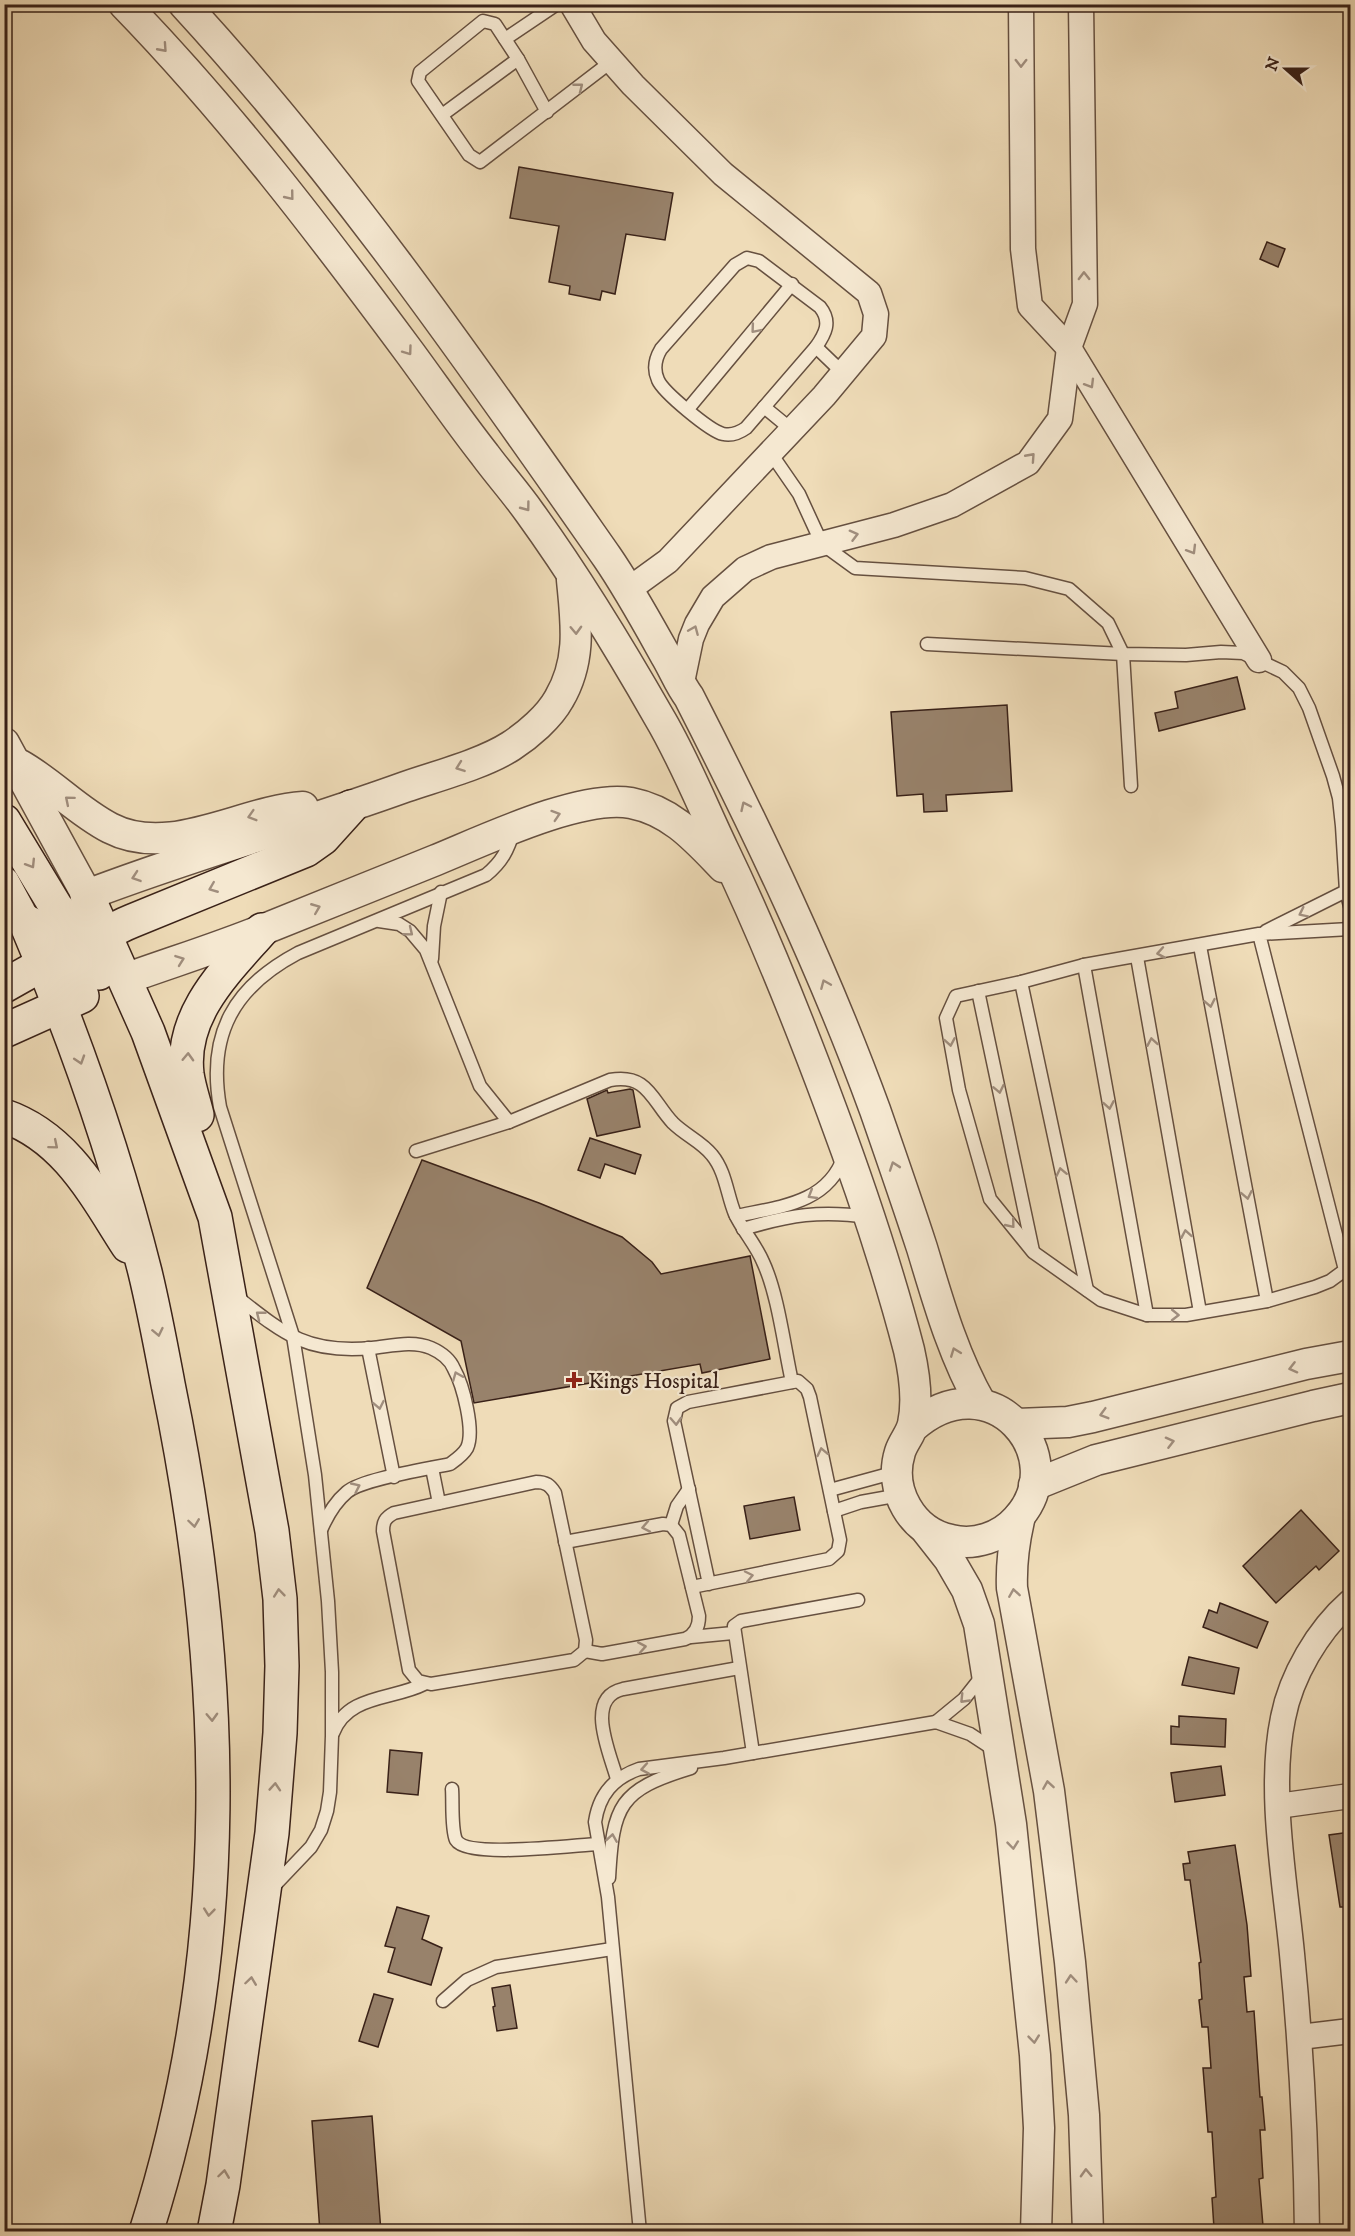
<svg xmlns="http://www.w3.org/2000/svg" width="1355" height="2236" font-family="'IM FELL DW Pica',serif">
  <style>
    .building { fill: #98826b; stroke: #392118; stroke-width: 1.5 }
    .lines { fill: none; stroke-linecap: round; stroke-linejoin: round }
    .service-casing { stroke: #665040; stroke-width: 15 }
    .minor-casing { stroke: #665040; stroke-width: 27 }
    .tertiary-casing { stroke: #665040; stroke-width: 33 }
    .secondary-casing { stroke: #392118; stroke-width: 36 }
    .service { stroke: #f5e8d1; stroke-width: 12 }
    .minor { stroke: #f5e8d1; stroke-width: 24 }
    .tertiary { stroke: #f5e8d1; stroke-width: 30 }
    .secondary { stroke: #f5e8d1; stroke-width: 33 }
    .oneway { stroke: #a08e7e }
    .poi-dot { fill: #8f2418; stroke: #f5e8d1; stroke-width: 2 }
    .labels { text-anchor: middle; stroke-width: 4.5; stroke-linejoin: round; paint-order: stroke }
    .poi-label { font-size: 22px; fill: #392118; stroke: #f5e8d1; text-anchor: start }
  </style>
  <rect width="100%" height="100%" fill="#efdcb8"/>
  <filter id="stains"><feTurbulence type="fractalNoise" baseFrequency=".00333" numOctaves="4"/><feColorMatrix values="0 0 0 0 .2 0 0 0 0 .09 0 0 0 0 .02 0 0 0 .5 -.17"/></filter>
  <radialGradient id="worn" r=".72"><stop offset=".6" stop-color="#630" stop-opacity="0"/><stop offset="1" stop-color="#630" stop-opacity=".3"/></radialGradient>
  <g class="building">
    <path d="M519 167 673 193 665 240 626 234 615 294 602 291 600 300 569 294 570 286 549 282 559 226 510 218Z"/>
    <path d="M1267 242 1285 249 1278 267 1260 259Z"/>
    <path d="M1237 677 1245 709 1159 731 1155 713 1178 708 1175 692Z"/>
    <path d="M1007 705 1012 791 946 795 947 811 924 812 923 794 897 796 891 712Z"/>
    <path d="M630 1089 633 1090 640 1127 597 1136 587 1099 607 1090 608 1093Z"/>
    <path d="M590 1138 641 1155 635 1174 605 1164 600 1178 578 1170Z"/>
    <path d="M422 1160 539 1203 622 1237 652 1262 661 1274 750 1256 770 1359 702 1373 700 1364 474 1403 461 1341 367 1288Z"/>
    <path d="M794 1497 800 1530 750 1539 744 1506Z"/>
    <path d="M1301 1510 1339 1551 1319 1570 1316 1566 1276 1603 1243 1566Z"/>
    <path d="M1220 1603 1268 1622 1257 1648 1203 1627 1209 1610 1217 1613Z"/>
    <path d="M1189 1657 1239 1668 1234 1694 1182 1685Z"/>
    <path d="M1179 1716 1226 1719 1225 1747 1171 1744V1726L1179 1727Z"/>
    <path d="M390 1750 422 1753 418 1795 387 1792Z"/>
    <path d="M1221 1766 1225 1795 1175 1802 1171 1773Z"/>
    <path d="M1350 1832V1907H1340L1329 1835Z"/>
    <path d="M1235 1845 1247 1925 1251 1976 1244 1977 1247 2012 1254 2011 1260 2097H1262L1265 2130H1260L1263 2178 1259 2179 1263 2226 1214 2228 1212 2198 1216 2197 1212 2132H1208L1203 2068H1211L1208 2027H1202L1199 2000 1202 1999 1199 1963 1201 1962 1190 1880H1185L1183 1864 1190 1863 1188 1852Z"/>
    <path d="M397 1907 429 1916 422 1939 442 1948 431 1985 388 1972 395 1948 385 1946Z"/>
    <path d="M510 1985 517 2028 497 2031 493 2007 495 2006 492 1988Z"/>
    <path d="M374 1994 393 1999 378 2047 359 2041Z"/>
    <path d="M372 2116 381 2232H320L312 2121Z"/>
  </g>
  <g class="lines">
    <g class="service-casing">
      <g id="service">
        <path d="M505 39 557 4"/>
        <path d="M518 59 495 24 483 21 420 72 418 81 469 155 480 162 612 61"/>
        <path d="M442 115 518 59 547 112"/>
        <path d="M747 258 759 261 820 307C832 322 825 334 816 347L746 428C739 433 732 436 723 434 710 431 663 392 658 380 653 369 655 359 661 349L735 265Z"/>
        <path d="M816 347 843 373"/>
        <path d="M764 407 792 430"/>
        <path d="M688 409 792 284"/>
        <path d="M770 452 799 494 822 544 855 568 1025 578 1069 589 1108 623 1123 654 1131 786"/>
        <path d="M927 644 1123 654 1186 655 1221 652 1243 653 1283 672 1299 688 1309 708 1333 776 1339 798 1342 826 1346 891 1350 906"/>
        <path d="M379 921 399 924 410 931 426 950 480 1086 509 1122 610 1080C648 1073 652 1101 673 1123 685 1135 702 1142 712 1155 726 1172 727 1195 735 1214 743 1231 756 1245 763 1262 778 1294 784 1346 792 1382"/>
        <path d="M1266 931 1346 891"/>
        <path d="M1259 934 1345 1270 1330 1281 1315 1287 1267 1301 1186 1315H1147L1101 1300 1033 1252 990 1199 959 1090 946 1018 956 996 1021 982 1084 965 1259 934 1350 929"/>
        <path d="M1200 946 1267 1301"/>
        <path d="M1137 957 1200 1312"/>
        <path d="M432 959 434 926 441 892"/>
        <path d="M1084 965 1147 1315"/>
        <path d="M1021 982 1087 1290"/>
        <path d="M978 991 1033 1251"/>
        <path d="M416 1151 509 1122"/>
        <path d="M736 1216C778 1207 828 1204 844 1156"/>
        <path d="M743 1229C790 1215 820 1210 869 1217"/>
        <path d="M237 1297C285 1335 308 1354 372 1348 391 1346 413 1340 431 1348 440 1352 450 1359 454 1369 463 1385 475 1431 467 1448 463 1455 457 1459 450 1464 428 1469 362 1479 347 1492 335 1502 327 1516 321 1530"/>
        <path d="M368 1348 394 1477"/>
        <path d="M432 1468 439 1503"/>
        <path d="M536 1482C546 1482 550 1485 555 1493L586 1640 585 1651 574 1660 431 1684 418 1681 409 1670 383 1531C383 1522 385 1518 394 1513Z"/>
        <path d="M830 1490 896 1472"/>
        <path d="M834 1511 861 1502 900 1495"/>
        <path d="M671 1525 677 1506 689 1489"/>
        <path d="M565 1542 663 1524 671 1525 679 1535 699 1616C699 1627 695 1635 685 1639L602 1654 585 1651"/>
        <path d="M692 1587 829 1559 838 1551 840 1540 810 1397 807 1389 798 1381 688 1402 677 1408 674 1421 709 1584"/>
        <path d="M691 1637 733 1633"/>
        <path d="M936 1722 964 1699 983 1675"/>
        <path d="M333 1733C348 1694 393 1700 424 1684"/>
        <path d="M753 1753 734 1626 741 1621 858 1600"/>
        <path d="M617 1779C610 1753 584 1698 623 1689L739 1668"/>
        <path d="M452 1789C453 1801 451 1829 456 1840 467 1859 575 1845 598 1844"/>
        <path d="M609 1878C613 1805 619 1790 691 1768"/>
        <path d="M272 1888 311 1847 321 1830 327 1811 330 1792 332 1736V1672L328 1601 315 1475 293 1336 220 1107C207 1034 234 987 298 953L486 875C502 862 508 850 514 830"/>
        <path d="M443 2001 467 1980 496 1967 612 1949"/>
        <path d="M640 2232 608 1897 595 1822C599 1795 613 1778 639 1769L724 1758 936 1722 970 1734 996 1751"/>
      </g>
    </g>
    <g class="minor-casing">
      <g id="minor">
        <path d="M572 4 594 41 633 85 723 174 869 293 876 314 874 336 824 396 668 561 628 590"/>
        <path d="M1021 4 1023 249 1030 306 1069 348 1259 660"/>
        <path d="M681 687 691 639 697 624 713 597 745 569 771 557 894 525 952 505 1028 463 1060 419 1069 348 1085 304 1081 4"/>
        <path d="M1278 1806 1350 1796"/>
        <path d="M1300 2037 1350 2031"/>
        <path d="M1307 2232C1306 2139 1301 2046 1292 1954 1285 1881 1268 1790 1283 1718 1291 1676 1318 1630 1350 1602"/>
      </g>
    </g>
    <g class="tertiary-casing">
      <g id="tertiary">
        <path d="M124 4C229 112 321 233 410 353 435 387 459 422 485 455 499 474 516 493 530 513 577 578 619 647 659 717 684 759 702 805 723 849 764 934 799 1022 832 1111 861 1189 888 1269 909 1350 914 1372 918 1401 913 1424 911 1434 903 1442 900 1452 888 1490 912 1532 951 1540 975 1546 1001 1537 1017 1519 1074 1457 991 1358 913 1427"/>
        <path d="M184 4C342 176 474 367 607 557 629 589 648 624 667 658 675 672 680 685 689 697 758 832 823 968 875 1110 891 1156 907 1202 922 1248 938 1301 953 1355 981 1404"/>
        <path d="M4 743 87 895C191 855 300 825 405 787 437 776 483 764 511 746 528 735 549 717 559 699 582 660 576 622 572 580"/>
        <path d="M20 765C52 783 77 811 110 828 170 859 241 811 303 807"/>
        <path d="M4 882 25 921"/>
        <path d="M125 979C172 962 221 947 267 928 323 905 380 883 436 860 485 840 581 794 631 803 672 811 696 839 723 867"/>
        <path d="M1017 1424 1068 1422 1093 1417 1306 1364 1350 1356"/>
        <path d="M1034 1485 1096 1460 1313 1406 1350 1398"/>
        <path d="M1020 1516C1014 1541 1011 1563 1012 1588L1049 1791 1070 1962 1084 2115 1088 2232"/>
        <path d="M927 1531 949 1559 967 1590 979 1624 1011 1824 1035 2055 1039 2128 1036 2232"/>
      </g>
    </g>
    <g class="secondary-casing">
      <g id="secondary">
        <path d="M4 821 56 907 91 947"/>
        <path d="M87 895 148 1032 215 1217 272 1531 280 1599 282 1666 280 1733 272 1833 223 2185 214 2232"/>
        <path d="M25 921C73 1033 115 1153 145 1272 154 1309 161 1347 168 1384 227 1671 236 1949 146 2232"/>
        <path d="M25 921 66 942 99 973"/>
        <path d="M4 986 43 964 60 949"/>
        <path d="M61 1005C78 963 87 939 132 921L306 850 323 838 351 807"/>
        <path d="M4 1031 82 996"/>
        <path d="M197 1115C194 1102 189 1088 187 1074 180 1014 226 971 262 930"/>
        <path d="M4 1116C66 1137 95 1195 128 1246"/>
      </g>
    </g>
    <use href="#service" class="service"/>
    <use href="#minor" class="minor"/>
    <use href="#tertiary" class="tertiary"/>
    <use href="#secondary" class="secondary"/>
  </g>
  <defs><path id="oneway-chevron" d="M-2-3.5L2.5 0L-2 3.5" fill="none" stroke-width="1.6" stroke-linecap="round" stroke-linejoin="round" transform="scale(1.5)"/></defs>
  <g class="oneway">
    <use href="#oneway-chevron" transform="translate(163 48) rotate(48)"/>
    <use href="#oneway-chevron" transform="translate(1021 63) rotate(90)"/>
    <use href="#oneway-chevron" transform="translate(579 87) rotate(-38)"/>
    <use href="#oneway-chevron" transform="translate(290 196) rotate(51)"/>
    <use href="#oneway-chevron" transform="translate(1084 276) rotate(-91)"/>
    <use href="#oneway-chevron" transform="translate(755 329) rotate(130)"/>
    <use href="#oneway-chevron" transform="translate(408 351) rotate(54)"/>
    <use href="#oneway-chevron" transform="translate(1090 384) rotate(59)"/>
    <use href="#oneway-chevron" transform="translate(1031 457) rotate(-48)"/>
    <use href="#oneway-chevron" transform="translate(526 507) rotate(53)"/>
    <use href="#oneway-chevron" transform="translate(854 535) rotate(-15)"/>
    <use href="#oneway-chevron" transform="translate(1192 550) rotate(59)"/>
    <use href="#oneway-chevron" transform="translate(576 630) rotate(88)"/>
    <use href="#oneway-chevron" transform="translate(694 630) rotate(-67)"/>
    <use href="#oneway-chevron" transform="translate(460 767) rotate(160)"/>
    <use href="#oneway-chevron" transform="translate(69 800) rotate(-140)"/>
    <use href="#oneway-chevron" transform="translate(745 806) rotate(-115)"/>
    <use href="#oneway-chevron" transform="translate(556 815) rotate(-18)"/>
    <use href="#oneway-chevron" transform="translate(252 816) rotate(163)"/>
    <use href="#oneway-chevron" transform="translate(31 864) rotate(58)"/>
    <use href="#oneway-chevron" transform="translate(136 877) rotate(161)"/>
    <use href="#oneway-chevron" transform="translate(213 888) rotate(158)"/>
    <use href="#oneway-chevron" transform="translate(316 908) rotate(-22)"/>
    <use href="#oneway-chevron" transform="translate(1303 913) rotate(154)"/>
    <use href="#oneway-chevron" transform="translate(409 932) rotate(39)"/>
    <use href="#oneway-chevron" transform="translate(1161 953) rotate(170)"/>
    <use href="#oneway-chevron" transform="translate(180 960) rotate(-20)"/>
    <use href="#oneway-chevron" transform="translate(825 984) rotate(-113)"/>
    <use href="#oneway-chevron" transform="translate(1210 1003) rotate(79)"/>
    <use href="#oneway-chevron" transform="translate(950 1042) rotate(80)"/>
    <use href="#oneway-chevron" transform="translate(1152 1042) rotate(-100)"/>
    <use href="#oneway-chevron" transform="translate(188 1057) rotate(-88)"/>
    <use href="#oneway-chevron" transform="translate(80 1060) rotate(72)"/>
    <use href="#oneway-chevron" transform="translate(999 1089) rotate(78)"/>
    <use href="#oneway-chevron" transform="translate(1109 1105) rotate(80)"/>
    <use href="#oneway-chevron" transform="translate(54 1145) rotate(40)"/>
    <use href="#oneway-chevron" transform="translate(894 1166) rotate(-109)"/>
    <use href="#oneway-chevron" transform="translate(1061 1172) rotate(-102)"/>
    <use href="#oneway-chevron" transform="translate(812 1195) rotate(149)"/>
    <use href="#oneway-chevron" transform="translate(1247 1195) rotate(79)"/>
    <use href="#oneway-chevron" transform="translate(1011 1224) rotate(51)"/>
    <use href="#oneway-chevron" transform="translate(1186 1234) rotate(-100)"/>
    <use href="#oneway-chevron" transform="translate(260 1315) rotate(-142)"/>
    <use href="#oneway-chevron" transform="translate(1175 1315) rotate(1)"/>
    <use href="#oneway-chevron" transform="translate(158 1332) rotate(78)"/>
    <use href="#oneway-chevron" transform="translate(955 1352) rotate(-111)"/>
    <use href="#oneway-chevron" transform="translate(1293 1368) rotate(166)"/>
    <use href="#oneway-chevron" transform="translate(457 1376) rotate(-112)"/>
    <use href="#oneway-chevron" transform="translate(379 1405) rotate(79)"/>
    <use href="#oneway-chevron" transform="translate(1104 1414) rotate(164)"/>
    <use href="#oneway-chevron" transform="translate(676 1421) rotate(87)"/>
    <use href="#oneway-chevron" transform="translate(1170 1442) rotate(-14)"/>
    <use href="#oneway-chevron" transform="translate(822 1452) rotate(-102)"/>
    <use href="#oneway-chevron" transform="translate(356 1487) rotate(-25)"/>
    <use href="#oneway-chevron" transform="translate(194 1523) rotate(82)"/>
    <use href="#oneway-chevron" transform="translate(646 1527) rotate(169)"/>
    <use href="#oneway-chevron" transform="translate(749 1576) rotate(-12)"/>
    <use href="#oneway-chevron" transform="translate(279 1593) rotate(-96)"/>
    <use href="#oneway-chevron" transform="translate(1014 1593) rotate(-99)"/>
    <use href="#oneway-chevron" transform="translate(642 1647) rotate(-10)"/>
    <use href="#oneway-chevron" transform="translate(964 1699) rotate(134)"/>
    <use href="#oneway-chevron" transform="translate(212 1717) rotate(88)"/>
    <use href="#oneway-chevron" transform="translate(645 1769) rotate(170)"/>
    <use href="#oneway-chevron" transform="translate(1048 1785) rotate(-99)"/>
    <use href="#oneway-chevron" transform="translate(275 1787) rotate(-86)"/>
    <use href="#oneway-chevron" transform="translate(612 1838) rotate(-81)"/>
    <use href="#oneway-chevron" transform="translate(1013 1845) rotate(84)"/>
    <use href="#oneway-chevron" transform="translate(209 1912) rotate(96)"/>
    <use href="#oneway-chevron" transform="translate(1071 1979) rotate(-95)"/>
    <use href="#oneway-chevron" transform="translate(251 1981) rotate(-82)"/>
    <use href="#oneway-chevron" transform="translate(1034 2039) rotate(84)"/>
    <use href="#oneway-chevron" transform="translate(1086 2173) rotate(-92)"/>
    <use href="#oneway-chevron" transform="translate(224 2174) rotate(-82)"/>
  </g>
  <path class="poi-dot" d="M571 1371h6v6h6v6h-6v6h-6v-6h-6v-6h6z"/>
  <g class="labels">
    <g class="poi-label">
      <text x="588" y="1388">Kings Hospital</text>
    </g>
  </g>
  <rect width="1355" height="2236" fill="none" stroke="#efdcb8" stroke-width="24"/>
  <rect x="6" y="6" width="1343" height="2224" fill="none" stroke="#392118" stroke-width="3"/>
  <rect x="12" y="12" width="1331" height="2212" fill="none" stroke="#392118" stroke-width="1.5"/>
  <g transform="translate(1286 69) rotate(291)" stroke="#f5e8d1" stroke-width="4.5" paint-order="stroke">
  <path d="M0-4.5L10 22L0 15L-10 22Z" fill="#392118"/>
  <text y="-9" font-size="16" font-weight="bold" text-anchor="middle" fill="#392118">N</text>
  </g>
  <rect width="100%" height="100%" filter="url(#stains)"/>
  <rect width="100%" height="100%" fill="url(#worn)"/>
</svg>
